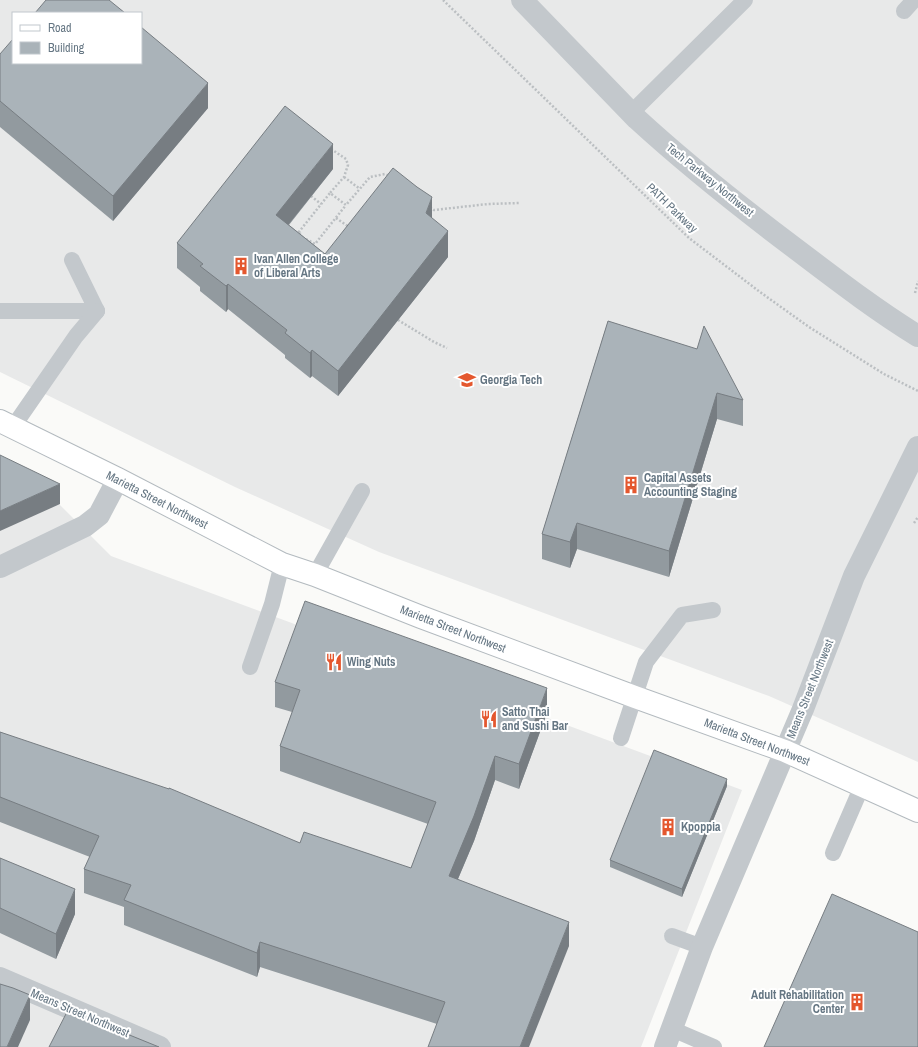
<svg xmlns="http://www.w3.org/2000/svg" width="918" height="1047" font-family="'Archivo Narrow',sans-serif">
  <style>
    .built { fill: #e8e9e9; fill-rule: evenodd }
    .lines { fill: none; stroke-linecap: round; stroke-linejoin: round }
    .secondary-casing { stroke: #b3babf; stroke-width: 24 }
    .path { stroke: #bbbfc2; stroke-width: 2.5; stroke-dasharray: 2 2; stroke-linecap: butt }
    .service { stroke: #c3c8cc; stroke-width: 16 }
    .minor { stroke: #c3c8cc; stroke-width: 22 }
    .tertiary { stroke: #c3c8cc; stroke-width: 22 }
    .secondary { stroke: #fff; stroke-width: 22 }
    .wall { fill: #929a9f }
    .shaded-wall { fill: #777d82 }
    .building { fill: #aab3b9; stroke: #777d82 }
    .labels { text-anchor: middle; stroke-width: 4; stroke-linejoin: round; paint-order: stroke }
    .street-label { font-size: 12px; fill: #657683; stroke: #fff }
    .poi-label { font-size: 12px; font-weight: bold; fill: #657683; stroke: #fff; text-anchor: start }
  </style>
  <rect width="100%" height="100%" fill="#fafaf8"/>
  <g class="built">
    <path d="M0 0H918V762L769 696 379 552 235 487 0 372ZM13 13H141V63H13Z"/>
    <path d="M0 471 55 500 111 556 742 790 641 1047H0Z"/>
  </g>
  <g class="lines">
    <g class="secondary-casing">
      <path id="secondary" d="M0 421 118 479 282 564 315 575 421 617 635 697 785 751 918 811"/>
    </g>
    <g class="path">
      <path d="M443 0 689 238 760 292 809 327 884 374 918 391"/>
      <path d="M331 149 346 159 348 165 344 177 330 193 346 205 370 177 385 174 390 176"/>
      <path d="M344 177 360 189"/>
      <path d="M311 196 321 204"/>
      <path d="M430 207 434 210 488 204 519 203"/>
      <path d="M336 218 349 227"/>
      <path d="M301 234 298 233 330 193"/>
      <path d="M306 239 315 244 346 205"/>
      <path d="M915 293 918 281"/>
      <path d="M398 320 434 342 447 348"/>
      <path d="M914 523 918 517"/>
    </g>
    <g class="service">
      <path d="M904 11 914 0"/>
      <path d="M631 113 745 0"/>
      <path d="M72 260 97 311"/>
      <path d="M0 311H97"/>
      <path d="M13 427 76 336 97 311"/>
      <path d="M315 575 362 491"/>
      <path d="M250 667 272 604 282 564"/>
      <path d="M621 738 646 662 682 615 713 610"/>
      <path d="M833 853 862 786"/>
      <path d="M672 936 702 947"/>
      <path d="M672 1029 714 1047"/>
    </g>
    <g class="minor">
      <path d="M0 567 85 526 99 515 118 479"/>
      <path d="M0 978 160 1047"/>
      <path d="M665 1047 702 947 803 709 854 576 918 447"/>
    </g>
    <path class="tertiary" d="M522 0 637 119C686 164 739 206 792 246 833 277 874 309 918 336"/>
    <use href="#secondary" class="secondary"/>
  </g>
  <g class="wall">
    <path d="M0 54 208 108 113 221 0 127Z"/>
    <path d="M333 169 289 225 325 254 432 218 448 257 338 396 312 376 310 378 285 358V355L228 309 226 312 200 291V287L177 268V243Z"/>
    <path d="M608 321 743 400V426L717 419 669 577 577 549 570 568 542 559V534Z"/>
    <path d="M275 682 547 713 519 789 495 780 474 841 458 879 569 946 437 1024 260 967 257 977 124 925V907L84 893V869L90 857 0 822V732L300 843 411 868 428 824 280 771V746L292 712 275 707Z"/>
    <path d="M727 786 682 897 610 867V860Z"/>
    <path d="M0 858 75 914 56 959 0 933Z"/>
  </g>
  <g class="shaded-wall">
    <path d="M208 83V108L113 221V196Z"/>
    <path d="M333 144V169L276 240V215Z"/>
    <path d="M432 197V223L426 213Z"/>
    <path d="M448 231V257L338 396V371Z"/>
    <path d="M228 284V309L226 312V286Z"/>
    <path d="M312 350V376L310 378V353Z"/>
    <path d="M717 393V419L669 577V551Z"/>
    <path d="M60 484V504L0 531V511Z"/>
    <path d="M577 523V549L570 568V542Z"/>
    <path d="M547 688V713L519 789V764Z"/>
    <path d="M495 756V780L474 841 449 900V876Z"/>
    <path d="M727 779V786L682 897V889Z"/>
    <path d="M75 889V914L56 959V934Z"/>
    <path d="M569 922V946L529 1047H520Z"/>
    <path d="M260 942V967L257 977V953Z"/>
    <path d="M30 995V1020L18 1047H7Z"/>
  </g>
  <g class="building">
    <path d="M46 0H109L125 13H35Z"/>
    <path d="M141 27 208 83 113 196 0 101V54L13 39V63H141Z"/>
    <path d="M285 106 333 144 276 215 325 254 393 168 417 187 432 197 426 213 448 231 338 371 312 350 310 353 285 333 287 330 228 284 226 286 200 266 203 264 177 243Z"/>
    <path d="M608 321 697 349 704 326 743 400 717 393 669 551 577 523 570 542 542 534Z"/>
    <path d="M0 455 60 484 0 511Z"/>
    <path d="M305 601 547 688 519 764 495 756 474 816 449 876 569 922 520 1047H428L445 1002 260 942 257 953 124 900 131 885 84 869 99 836 0 797V732L169 789V788L300 843 304 832 411 868 436 802 280 746 300 690 275 682Z"/>
    <path d="M654 750 727 779 682 889 610 860Z"/>
    <path d="M0 858 75 889 56 934 0 908Z"/>
    <path d="M832 894 918 932V1047H764Z"/>
    <path d="M0 984 13 988 30 995 7 1047H0Z"/>
    <path d="M68 1010 159 1047H49Z"/>
  </g>
  <defs>
    <g id="building-bare" transform="scale(1.38)"><path d="M-4-6H4V6H1V3H-1V6H-4ZM-2.5-4.3h1.7v1.8h-1.7ZM.8-4.3h1.7v1.8H.8ZM-2.5-1h1.7V.8h-1.7ZM.8-1h1.7V.8H.8Z" fill="#e4572e" stroke="#fff" stroke-width="2.5" paint-order="stroke"/></g>
    <g id="university-bare" transform="scale(1.38)"><path d="M0-5L7-2L0 1L-7-2ZM-4 1L0 2.5L4 1V4Q0 6-4 4Z" fill="#e4572e" stroke="#fff" stroke-width="2.5" paint-order="stroke"/></g>
    <g id="restaurant-bare" transform="scale(1.38)"><path d="M-5-6h1v4h1v-4h1v4h1v-4h1v5L-1.5 .5V6h-2V.5L-5-1ZM5-6V6H3V1.5H1.5Q1.5-4 5-6Z" fill="#e4572e" stroke="#fff" stroke-width="2.5" paint-order="stroke"/></g>
  </defs>
  <g fill-rule="evenodd">
    <use href="#building-bare" x="241" y="266"/>
    <use href="#university-bare" x="467" y="380"/>
    <use href="#building-bare" x="631" y="485"/>
    <use href="#restaurant-bare" x="334" y="662"/>
    <use href="#restaurant-bare" x="489" y="719"/>
    <use href="#building-bare" x="668" y="827"/>
    <use href="#building-bare" x="857" y="1002"/>
  </g>
  <g class="labels">
    <g class="street-label">
      <text transform="translate(710 180) rotate(39)" y="4">Tech Parkway Northwest</text>
      <text transform="translate(672 208) rotate(44)" y="4">PATH Parkway</text>
      <text transform="translate(157 500) rotate(27)" y="4">Marietta Street Northwest</text>
      <text transform="translate(453 629) rotate(21)" y="4">Marietta Street Northwest</text>
      <text transform="translate(810 689) rotate(-68)" y="4">Means Street Northwest</text>
      <text transform="translate(757 742) rotate(21)" y="4">Marietta Street Northwest</text>
      <text transform="translate(80 1013) rotate(23)" y="4">Means Street Northwest</text>
    </g>
    <g class="poi-label">
      <text x="254" y="263">Ivan Allen College<tspan x="254" dy="14">of Liberal Arts</tspan></text>
      <text x="480" y="384">Georgia Tech</text>
      <text x="644" y="482">Capital Assets<tspan x="644" dy="14">Accounting Staging</tspan></text>
      <text x="347" y="666">Wing Nuts</text>
      <text x="502" y="716">Satto Thai<tspan x="502" dy="14">and Sushi Bar</tspan></text>
      <text x="681" y="831">Kpoppia</text>
      <text x="844" y="999" text-anchor="end">Adult Rehabilitation<tspan x="844" dy="14">Center</tspan></text>
    </g>
  </g>
  <rect x="12" y="12" width="130" height="52" fill="#ffffff" stroke="#c1c8cd"/>
  <rect x="20" y="25" width="20" height="6" fill="#ffffff" stroke="#c1c8cd"/>
  <text x="48" y="32" font-size="12" fill="#657683">Road</text>
  <rect x="20" y="42" width="20" height="12" fill="#aab3b9" stroke="#c1c8cd"/>
  <text x="48" y="52" font-size="12" fill="#657683">Building</text>
</svg>
